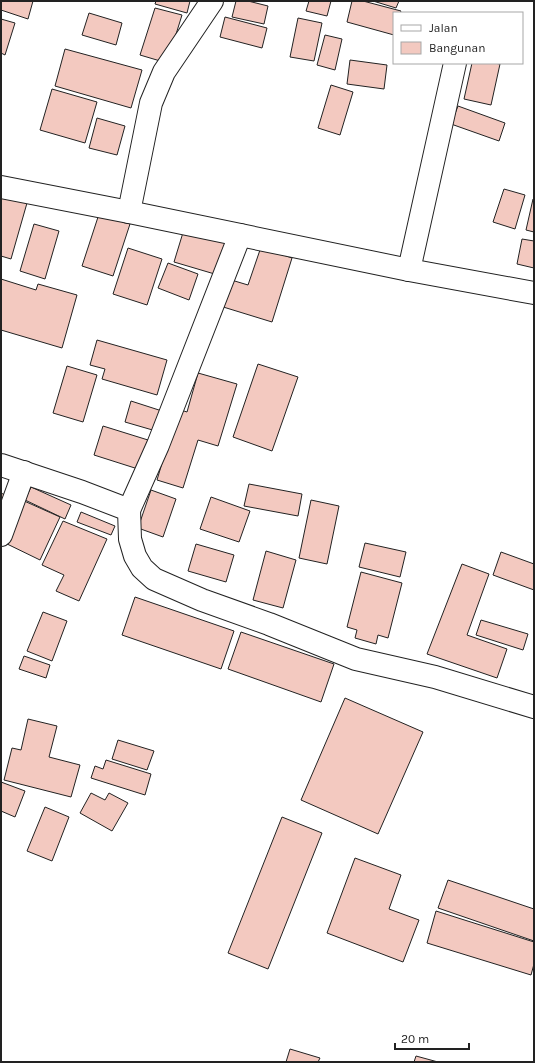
<svg xmlns="http://www.w3.org/2000/svg" width="535" height="1063" font-family="Karla,sans-serif">
  <style>
    .building { fill: #f3c9c0; stroke: #222 }
    .lines { fill: none; stroke-linecap: round; stroke-linejoin: round }
    .minor-casing { stroke: #222; stroke-width: 24 }
    .minor { stroke: #fff; stroke-width: 22 }
  </style>
  <rect width="100%" height="100%" fill="#fff"/>
  <g class="building">
    <path d="M1 1H33L28 19 1 10Z"/>
    <path d="M156 1H190L187 13 155 4Z"/>
    <path d="M236 1H248L268 6 264 24 232 17Z"/>
    <path d="M309 1H331L327 16 306 11Z"/>
    <path d="M352 1H363L401 11 400 13H394V35L347 22Z"/>
    <path d="M373 1H399L396 8Z"/>
    <path d="M155 8 182 15 167 63 140 55Z"/>
    <path d="M89 13 122 23 116 45 82 35Z"/>
    <path d="M225 17 267 28 262 48 220 37Z"/>
    <path d="M298 18 322 23 314 61 290 57Z"/>
    <path d="M1 19 15 23 5 55 1 53Z"/>
    <path d="M325 35 342 39 335 70 317 65Z"/>
    <path d="M65 49 142 70 131 108 55 86Z"/>
    <path d="M350 60 387 65 384 89 347 84Z"/>
    <path d="M472 63H494L500 64 491 105 464 99Z"/>
    <path d="M331 85 353 92 340 135 318 128Z"/>
    <path d="M52 89 97 102 85 143 40 130Z"/>
    <path d="M458 106 505 123 499 141 451 124Z"/>
    <path d="M97 118 125 126 117 155 89 148Z"/>
    <path d="M504 189 525 195 515 229 493 222Z"/>
    <path d="M1 197 27 203 11 259 1 256Z"/>
    <path d="M533 199 534 200V232L526 230Z"/>
    <path d="M99 214 130 224 113 276 82 266Z"/>
    <path d="M34 224 59 231 45 279 20 271Z"/>
    <path d="M185 226 229 239 218 275 174 262Z"/>
    <path d="M522 239 534 241V268L517 264Z"/>
    <path d="M261 247 292 258 272 322 220 306 228 279 248 285Z"/>
    <path d="M128 248 162 259 147 305 113 294Z"/>
    <path d="M168 263 198 274 189 300 158 288Z"/>
    <path d="M1 279 36 290 38 284 77 295 62 348 1 330Z"/>
    <path d="M97 340 167 360 157 395 102 379 105 369 90 365Z"/>
    <path d="M258 364 298 377 272 451 233 437Z"/>
    <path d="M67 366 97 375 83 422 53 413Z"/>
    <path d="M198 373 237 384 218 446 198 440 183 488 157 480 178 409 187 412Z"/>
    <path d="M131 401 162 411 156 431 125 422Z"/>
    <path d="M103 426 148 440 138 469 94 455Z"/>
    <path d="M249 484 302 494 298 516 244 506Z"/>
    <path d="M31 487 71 505 65 519 25 500Z"/>
    <path d="M151 490 176 499 163 537 138 528Z"/>
    <path d="M1 493 9 497 1 515Z"/>
    <path d="M211 497 250 511 239 542 200 529Z"/>
    <path d="M22 500 60 517 40 560 3 542Z"/>
    <path d="M311 500 339 506 327 564 299 558Z"/>
    <path d="M81 512 115 526 111 535 77 522Z"/>
    <path d="M63 521 107 539 79 601 56 591 64 575 42 565Z"/>
    <path d="M365 543 406 552 400 577 359 567Z"/>
    <path d="M196 544 234 555 226 582 188 571Z"/>
    <path d="M266 551 296 560 283 608 253 600Z"/>
    <path d="M501 552 534 564V590L493 575Z"/>
    <path d="M462 564 489 574 467 635 507 649 497 678 427 654Z"/>
    <path d="M361 572 402 583 388 638 378 635 376 644 355 638 357 630 347 627Z"/>
    <path d="M135 597 234 631 221 669 122 635Z"/>
    <path d="M43 612 67 621 52 661 27 651Z"/>
    <path d="M481 620 528 634 523 650 476 635Z"/>
    <path d="M241 632 334 664 321 702 228 669Z"/>
    <path d="M24 656 50 665 46 678 19 669Z"/>
    <path d="M345 698 423 732 378 834 301 800Z"/>
    <path d="M28 719 57 726 49 757 80 765 71 797 4 780 12 748 21 750Z"/>
    <path d="M118 740 154 751 147 770 112 759Z"/>
    <path d="M106 760 151 774 145 795 91 778 95 766 103 769Z"/>
    <path d="M1 782 25 791 15 817 1 811Z"/>
    <path d="M91 793 105 800 109 793 128 803 112 831 80 813Z"/>
    <path d="M45 807 69 817 52 861 27 851Z"/>
    <path d="M282 817 322 833 268 969 228 953Z"/>
    <path d="M355 858 401 875 389 909 419 920 403 962 327 933Z"/>
    <path d="M448 880 534 909V941L438 908Z"/>
    <path d="M436 911 534 942V964L531 975 427 943Z"/>
    <path d="M290 1049 320 1058 318 1062H286Z"/>
    <path d="M416 1056 438 1062H414Z"/>
  </g>
  <g class="lines">
    <g class="minor-casing">
      <g id="minor">
        <path d="M1 187 129 212 409 270 534 293"/>
        <path d="M129 212 151 103 164 72 212 1"/>
        <path d="M409 270 455 63"/>
        <path d="M1 465 82 492 129 510 130 539 135 556 142 568 154 579 202 600 269 624 356 659 435 677 534 707"/>
        <path d="M129 510 158 445 240 235"/>
        <path d="M1 535 24 472"/>
      </g>
    </g>
    <use href="#minor" class="minor"/>
  </g>
  <rect width="535" height="1063" fill="none" stroke="#222222" stroke-width="4"/>
  <rect x="393" y="12" width="130" height="52" fill="#ffffff" stroke="#a7a7a7"/>
  <rect x="401" y="25" width="20" height="6" fill="#ffffff" stroke="#a7a7a7"/>
  <text x="429" y="32" font-size="12" fill="#222222">Jalan</text>
  <rect x="401" y="42" width="20" height="12" fill="#f3c9c0" stroke="#a7a7a7"/>
  <text x="429" y="52" font-size="12" fill="#222222">Bangunan</text>
  <path d="M395 1043v6h74v-6" fill="none" stroke="#222222" stroke-width="2"/>
  <text x="401" y="1043" font-size="12" fill="#222222" stroke="#ffffff" stroke-width="3" paint-order="stroke">20 m</text>
</svg>
